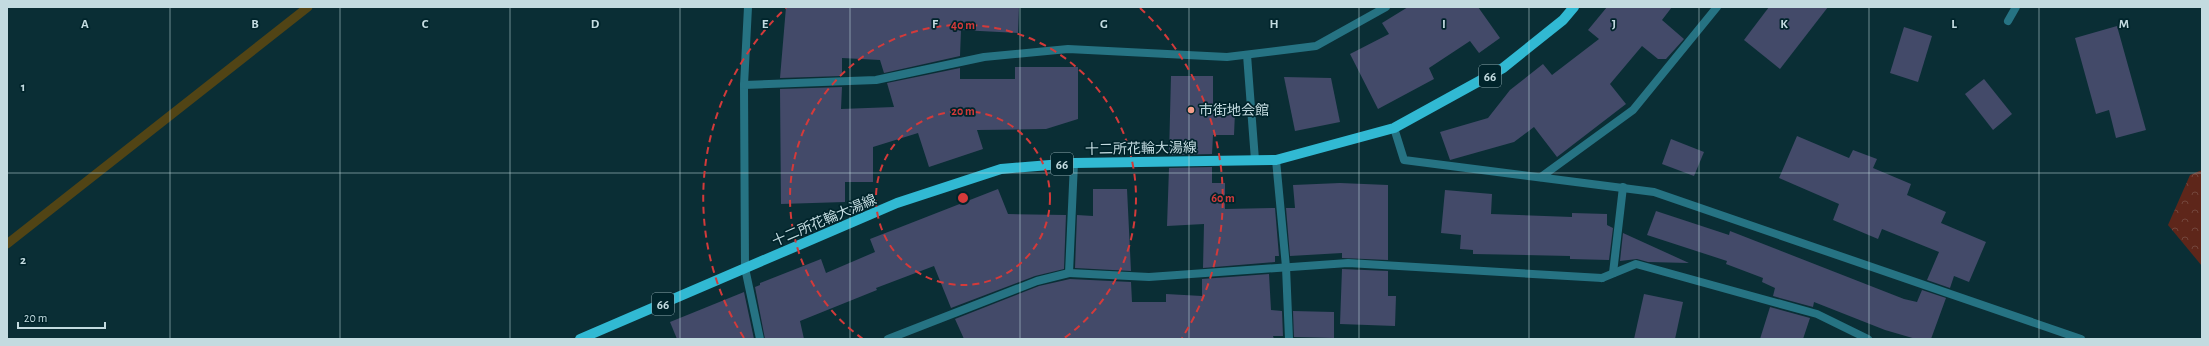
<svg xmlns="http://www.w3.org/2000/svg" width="2209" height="346" font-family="'Alegreya Sans','Noto Sans JP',sans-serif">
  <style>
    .forest { fill: url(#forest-crowns) }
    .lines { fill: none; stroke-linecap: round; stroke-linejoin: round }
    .stream { stroke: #514415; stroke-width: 9 }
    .building { fill: #434a69 }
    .service { stroke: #267383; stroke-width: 8 }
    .minor { stroke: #267383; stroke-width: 8 }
    .primary { stroke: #31b9d3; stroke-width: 10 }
    .grid { fill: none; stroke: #c3dbe0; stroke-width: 1; stroke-opacity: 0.55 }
    .ring { fill: none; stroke: #d43a3a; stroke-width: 2; stroke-dasharray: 7 5 }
    .poi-dot { fill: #f49e8a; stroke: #00242b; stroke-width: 1.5 }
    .labels { text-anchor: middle; stroke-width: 3.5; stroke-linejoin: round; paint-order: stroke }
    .shield { fill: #00242b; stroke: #88a4aa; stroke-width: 1 }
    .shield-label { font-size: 13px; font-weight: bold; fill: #c3dbe0 }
    .poi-label { font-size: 14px; fill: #c3dbe0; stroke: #00242b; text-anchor: start }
    .street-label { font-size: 14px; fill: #c3dbe0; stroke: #00242b }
    .grid-label { font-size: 13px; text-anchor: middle; font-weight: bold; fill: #c3dbe0; stroke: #00242b; stroke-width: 3.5; stroke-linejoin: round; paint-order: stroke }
    .centre { fill: #d43a3a; stroke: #00242b; stroke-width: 2 }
    .ring-label { font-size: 12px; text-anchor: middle; font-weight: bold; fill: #d43a3a; stroke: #00242b; stroke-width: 3.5; stroke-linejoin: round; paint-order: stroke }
  </style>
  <defs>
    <pattern id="forest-crowns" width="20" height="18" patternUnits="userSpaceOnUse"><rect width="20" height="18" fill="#5e261a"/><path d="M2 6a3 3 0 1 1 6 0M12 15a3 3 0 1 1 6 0" fill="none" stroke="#73453b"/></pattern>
  </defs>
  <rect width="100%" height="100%" fill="#0a2e35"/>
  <path class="forest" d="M2202 170V266L2168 225 2190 175Z"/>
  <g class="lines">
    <path class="stream" d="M7 244 308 7"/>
  </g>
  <g class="building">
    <path d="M786 7H1019L1018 33 961 30 960 56 884 73 880 60 842 58V76L780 78Z"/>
    <path d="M1408 7H1478L1500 38 1479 53 1470 41 1429 68 1434 79 1378 109 1350 54 1389 34 1382 23Z"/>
    <path d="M1607 7H1672L1662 20 1684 39 1666 59H1658L1642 46 1610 84 1626 104 1557 157 1534 127 1514 142 1450 160 1440 132 1488 118 1510 90 1543 64 1552 75 1599 39 1588 30Z"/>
    <path d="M1769 7H1828L1780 69 1744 40Z"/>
    <path d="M2117 26 2146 130 2116 138 2109 110 2096 114 2075 38Z"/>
    <path d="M1904 27 1932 36 1918 82 1890 73Z"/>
    <path d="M1015 67H1078V119L1046 129 977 130 983 149 929 167 918 133 873 147V182H845V202L781 204 780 89 842 87 841 109 894 107 887 83 960 68V79H1015Z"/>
    <path d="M1171 76H1213V111L1235 112 1234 135H1213L1212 154 1169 155Z"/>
    <path d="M1284 77 1331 78 1340 122 1295 131Z"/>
    <path d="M1984 79 2012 114 1993 130 1965 94Z"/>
    <path d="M1797 136 1849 158 1853 150 1877 159 1873 168 1911 184 1907 195 1946 212 1941 223 1986 242 1969 282 1954 276 1950 288 1927 280 1939 252 1882 229 1878 239 1833 220 1839 204 1779 178Z"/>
    <path d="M1671 139 1704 152 1694 176 1662 164Z"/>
    <path d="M1212 167V183H1225V209L1275 208 1279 256H1275V262L1203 268 1204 224 1167 226 1169 168Z"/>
    <path d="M1340 183 1388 185V260L1342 258V253L1290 256 1286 208H1295L1293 185Z"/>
    <path d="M998 189 1008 214 1066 215 1064 269 1035 276 951 308 934 266 876 288 877 290 800 321 804 339H765L755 287 760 285V283L821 259 826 273 875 252 870 239Z"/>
    <path d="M1093 189H1127L1131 271 1075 268 1077 215 1093 216Z"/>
    <path d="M1445 190 1492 194 1491 214 1572 217V213L1607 214V225L1613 228 1609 260 1570 259V256L1473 254V250L1460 249 1461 235 1441 233Z"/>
    <path d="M1656 211 1729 235 1730 231 1904 299 1917 302 1922 290 1946 298 1931 339H1916L1885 330 1814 302 1813 307 1773 296 1775 288 1762 282 1763 278 1726 264 1727 261 1647 235Z"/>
    <path d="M1623 233 1689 263 1648 262 1637 259 1620 261Z"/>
    <path d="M1342 269 1388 271V296H1396L1395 326 1340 324Z"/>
    <path d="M1269 274 1271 310 1282 311 1283 336H1273L1274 339H964L955 319 1039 286 1070 279 1131 282 1132 302H1166V294L1202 296V279Z"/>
    <path d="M744 292 754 339H677L670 322Z"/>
    <path d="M1644 294 1683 302 1675 339H1634Z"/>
    <path d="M1770 307 1810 318 1803 339H1760Z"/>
    <path d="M1293 311 1334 312V338L1294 337Z"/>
  </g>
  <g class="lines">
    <g class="service">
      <path d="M1276 160 1286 267 1289 339"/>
      <path d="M1069 273 1149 277 1348 263 1602 278"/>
    </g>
    <g class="minor">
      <path d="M748 7 744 85 745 268 760 339"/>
      <path d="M2008 21 2016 7"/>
      <path d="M1247 55 1255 160"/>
      <path d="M744 85 876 80 984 57 1068 49 1227 57 1316 46 1386 7"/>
      <path d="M1394 128 1404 160 1654 192 2081 339"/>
      <path d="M1541 177 1633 110 1717 7"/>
      <path d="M1613 273 1623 187"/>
      <path d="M1602 278 1636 264 1817 314 1868 339"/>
      <path d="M888 339 1037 281 1069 273 1074 163"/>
    </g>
    <path class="primary" d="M580 339 897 203 1001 169 1074 163 1276 160 1394 128 1503 68 1563 20 1574 7"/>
  </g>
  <path class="grid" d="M170 7V339M340 7V339M510 7V339M680 7V339M850 7V339M1020 7V339M1189 7V339M1359 7V339M1529 7V339M1699 7V339M1869 7V339M2039 7V339M7 173H2202"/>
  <g class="ring">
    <circle cx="963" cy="198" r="87"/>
    <path d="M863 339A173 173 0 1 1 1063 339"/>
    <path d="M744 338A260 260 0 0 1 786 8M1140 8A260 260 0 0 1 1182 338"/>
  </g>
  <circle class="poi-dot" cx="1191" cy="110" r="4"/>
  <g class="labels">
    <g class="shield">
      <rect x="1479" y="65" width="22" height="22" rx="3"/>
      <rect x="1051" y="153" width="22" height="22" rx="3"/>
      <rect x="652" y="293" width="22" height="22" rx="3"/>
    </g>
    <g class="shield-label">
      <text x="1490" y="81">66</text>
      <text x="1062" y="169">66</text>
      <text x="663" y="309">66</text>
    </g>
    <g class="poi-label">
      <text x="1199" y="115">市街地会館</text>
    </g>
    <g class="street-label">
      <text transform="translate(1141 148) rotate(-1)" y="5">十二所花輪大湯線</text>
      <text transform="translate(824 220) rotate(-23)" y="5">十二所花輪大湯線</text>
    </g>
  </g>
  <g class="grid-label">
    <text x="85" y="28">A</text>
    <text x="255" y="28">B</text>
    <text x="425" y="28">C</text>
    <text x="595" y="28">D</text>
    <text x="765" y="28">E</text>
    <text x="935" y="28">F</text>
    <text x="1104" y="28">G</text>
    <text x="1274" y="28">H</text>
    <text x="1444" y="28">I</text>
    <text x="1614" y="28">J</text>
    <text x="1784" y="28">K</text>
    <text x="1954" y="28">L</text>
    <text x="2124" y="28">M</text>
    <text x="23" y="91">1</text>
    <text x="23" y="264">2</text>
  </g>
  <circle cx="963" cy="198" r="6" class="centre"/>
  <g class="ring-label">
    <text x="963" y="29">40 m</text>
    <text x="963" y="115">20 m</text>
    <text x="1223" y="202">60 m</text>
  </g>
  <rect width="2209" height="346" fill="none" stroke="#c3dbe0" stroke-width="16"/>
  <path d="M18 322v6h87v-6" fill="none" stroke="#c3dbe0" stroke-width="2"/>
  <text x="24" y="322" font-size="12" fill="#c3dbe0" stroke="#00242b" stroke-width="3" paint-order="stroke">20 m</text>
</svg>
